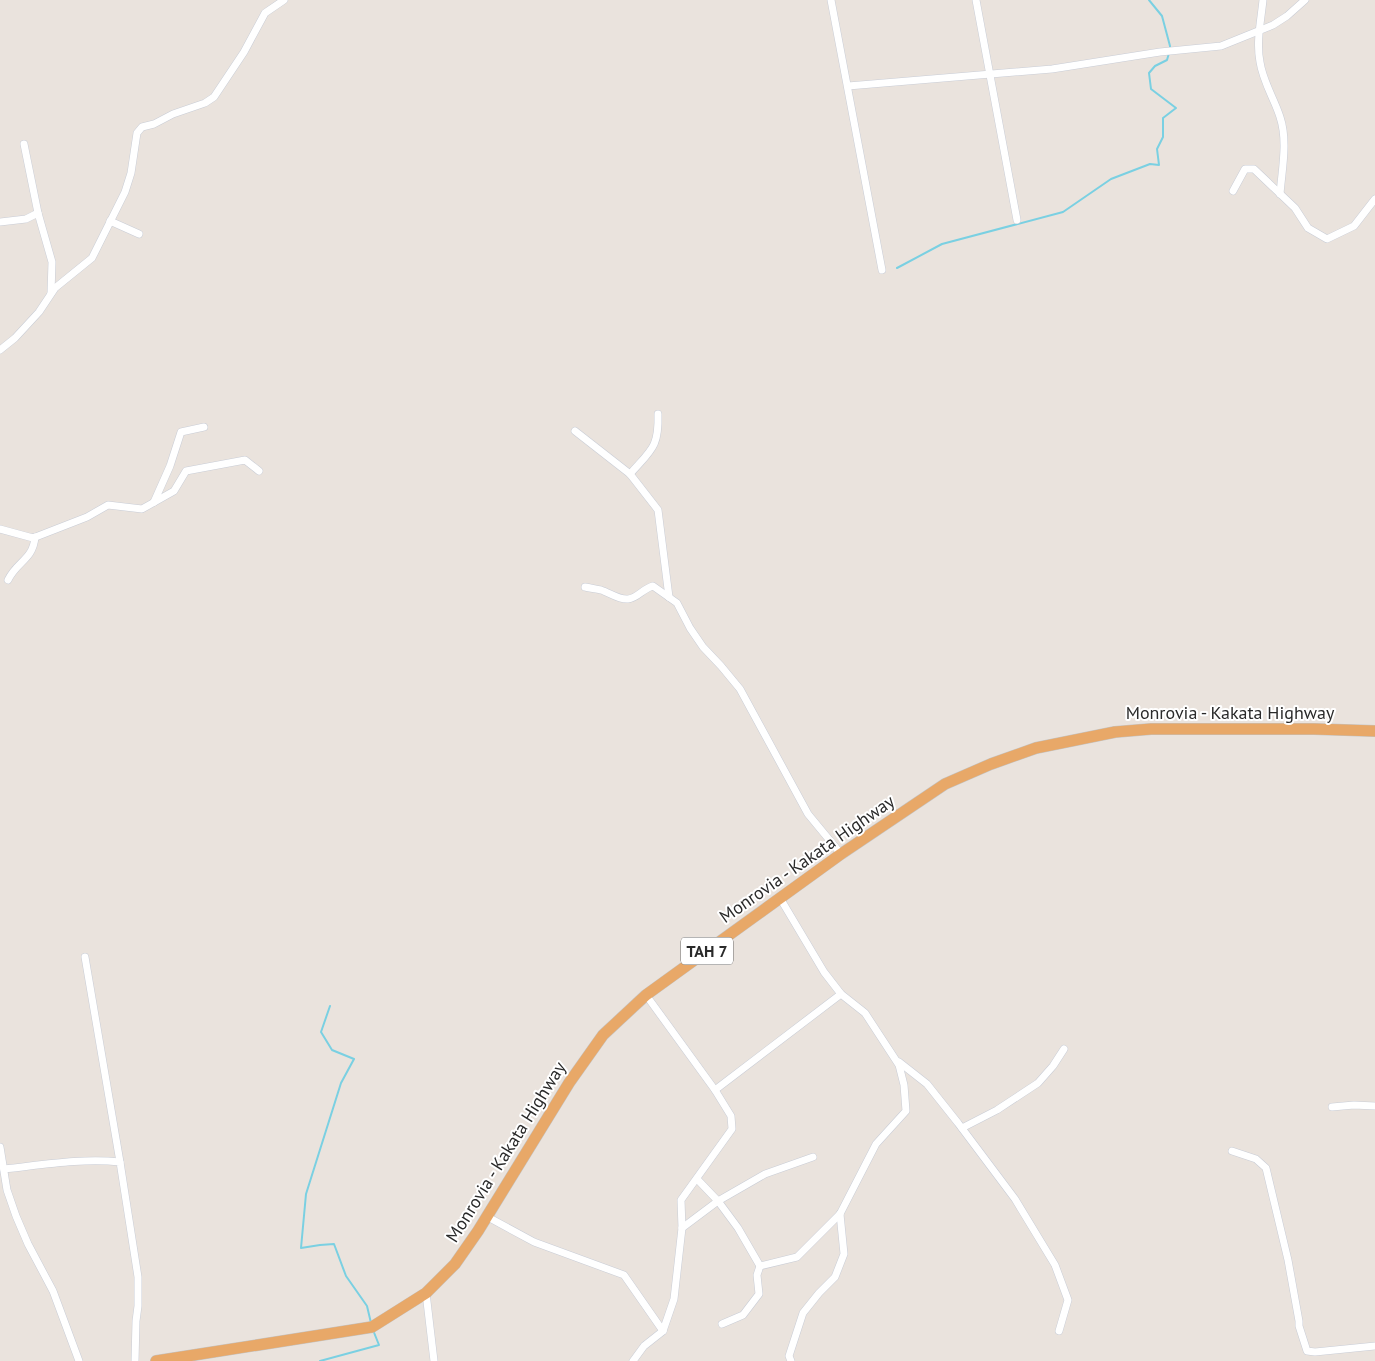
<svg xmlns="http://www.w3.org/2000/svg" width="1375" height="1361" font-family="'PT Sans',sans-serif">
  <style>
    .lines { fill: none; stroke-linecap: round; stroke-linejoin: round }
    .stream { stroke: #7ad0e2; stroke-width: 2 }
    .minor-casing { stroke: #c9cdd6; stroke-width: 8 }
    .trunk-casing { stroke: #c3c3c3; stroke-width: 12 }
    .minor { stroke: #fff; stroke-width: 7 }
    .trunk { stroke: #e8a868; stroke-width: 11 }
    .labels { text-anchor: middle; stroke-width: 4; stroke-linejoin: round; paint-order: stroke }
    .shield { fill: #fff; stroke: #6a6a6a; stroke-width: 1 }
    .shield-label { font-size: 16px; font-weight: bold; fill: #2a2a2a }
    .street-label { font-size: 18px; fill: #2a2a2a; stroke: #fff }
  </style>
  <rect width="100%" height="100%" fill="#eae3dd"/>
  <g class="lines">
    <g class="stream">
      <path d="M1149 0 1162 16 1170 46V49"/>
      <path d="M897 268 942 244 1063 212 1111 179 1150 164 1159 165 1157 149 1163 137V118L1176 108 1151 89 1149 73 1155 66 1167 60 1169 53"/>
      <path d="M330 1006 321 1032 332 1050 354 1059 341 1083 306 1194 301 1248 320 1245 334 1244 346 1276 367 1306 371 1323"/>
      <path d="M320 1361 379 1345 373 1330"/>
    </g>
    <g class="minor-casing">
      <g id="minor">
        <path d="M831 0 882 270"/>
        <path d="M976 0 1017 220"/>
        <path d="M1263 0C1261 20 1256 42 1260 62 1263 82 1274 98 1280 117 1288 141 1282 169 1280 194"/>
        <path d="M848 86 1052 69 1160 52 1221 46 1273 25 1287 16 1305 0"/>
        <path d="M24 144 38 213 52 262 51 293"/>
        <path d="M1233 191 1245 169H1254L1295 208 1308 228 1327 239 1354 226 1375 199"/>
        <path d="M110 221 139 234"/>
        <path d="M0 222 26 219 38 213"/>
        <path d="M0 350 15 338 39 312 55 288 92 258 125 192 131 173 137 133 142 127 154 124 173 114 205 103 214 97 244 52 265 13 284 0"/>
        <path d="M575 431 630 474 658 510 669 597"/>
        <path d="M630 474C651 450 659 448 658 414"/>
        <path d="M154 502 170 466 181 432 204 427"/>
        <path d="M0 529 33 538 87 517 108 505 142 509 174 491 186 471 245 460 259 471"/>
        <path d="M8 580C17 561 33 560 35 537"/>
        <path d="M585 587C590 588 596 589 601 590 610 593 619 600 628 599 638 598 642 589 653 586L677 603 690 628 703 647 721 666 740 689 808 814 841 854"/>
        <path d="M85 957 120 1162"/>
        <path d="M899 1062 927 1084 958 1123 1015 1199 1055 1265 1068 1300 1059 1331"/>
        <path d="M715 1090 841 994"/>
        <path d="M1332 1107 1354 1105 1375 1106"/>
        <path d="M962 1128 997 1110 1038 1083 1053 1066 1064 1049"/>
        <path d="M0 1147 7 1190 16 1216 28 1244 53 1291 79 1361"/>
        <path d="M1232 1151 1256 1159 1266 1168 1288 1260 1299 1321V1326L1307 1351 1315 1352 1375 1346"/>
        <path d="M4 1169C42 1165 81 1158 120 1162L138 1277V1306L136 1321 135 1361"/>
        <path d="M697 1179 718 1201 738 1228 760 1266"/>
        <path d="M486 1216 534 1242 624 1275 663 1331"/>
        <path d="M682 1228 718 1201 765 1174 813 1157"/>
        <path d="M426 1293 434 1361"/>
        <path d="M722 1324 743 1315 759 1294 757 1275 760 1266 797 1257 840 1214 876 1144 906 1111 904 1085 899 1065 865 1013 841 994 824 972 780 898"/>
        <path d="M633 1361 644 1346 663 1331 674 1299 682 1228 681 1200 732 1129 731 1116 715 1090 646 995"/>
        <path d="M791 1361 789 1356 803 1313 819 1293 835 1277 844 1254 840 1214"/>
      </g>
    </g>
    <g class="trunk-casing">
      <path id="trunk" d="M156 1361 372 1327 426 1293 455 1264 478 1231 569 1083 603 1035 646 995 841 854 945 784 991 764 1036 748 1115 732 1151 729H1314L1375 731"/>
    </g>
    <use href="#minor" class="minor"/>
    <use href="#trunk" class="trunk"/>
  </g>
  <g class="labels">
    <rect class="shield" x="681" y="937.5" width="52" height="27" rx="4"/>
    <g class="shield-label">
      <text x="707" y="957">TAH 7</text>
    </g>
    <g class="street-label">
      <text x="1230" y="719">Monrovia - Kakata Highway</text>
      <text transform="translate(807 859) rotate(-35)" y="6">Monrovia - Kakata Highway</text>
      <text transform="translate(506 1152) rotate(-58)" y="6">Monrovia - Kakata Highway</text>
    </g>
  </g>
</svg>
